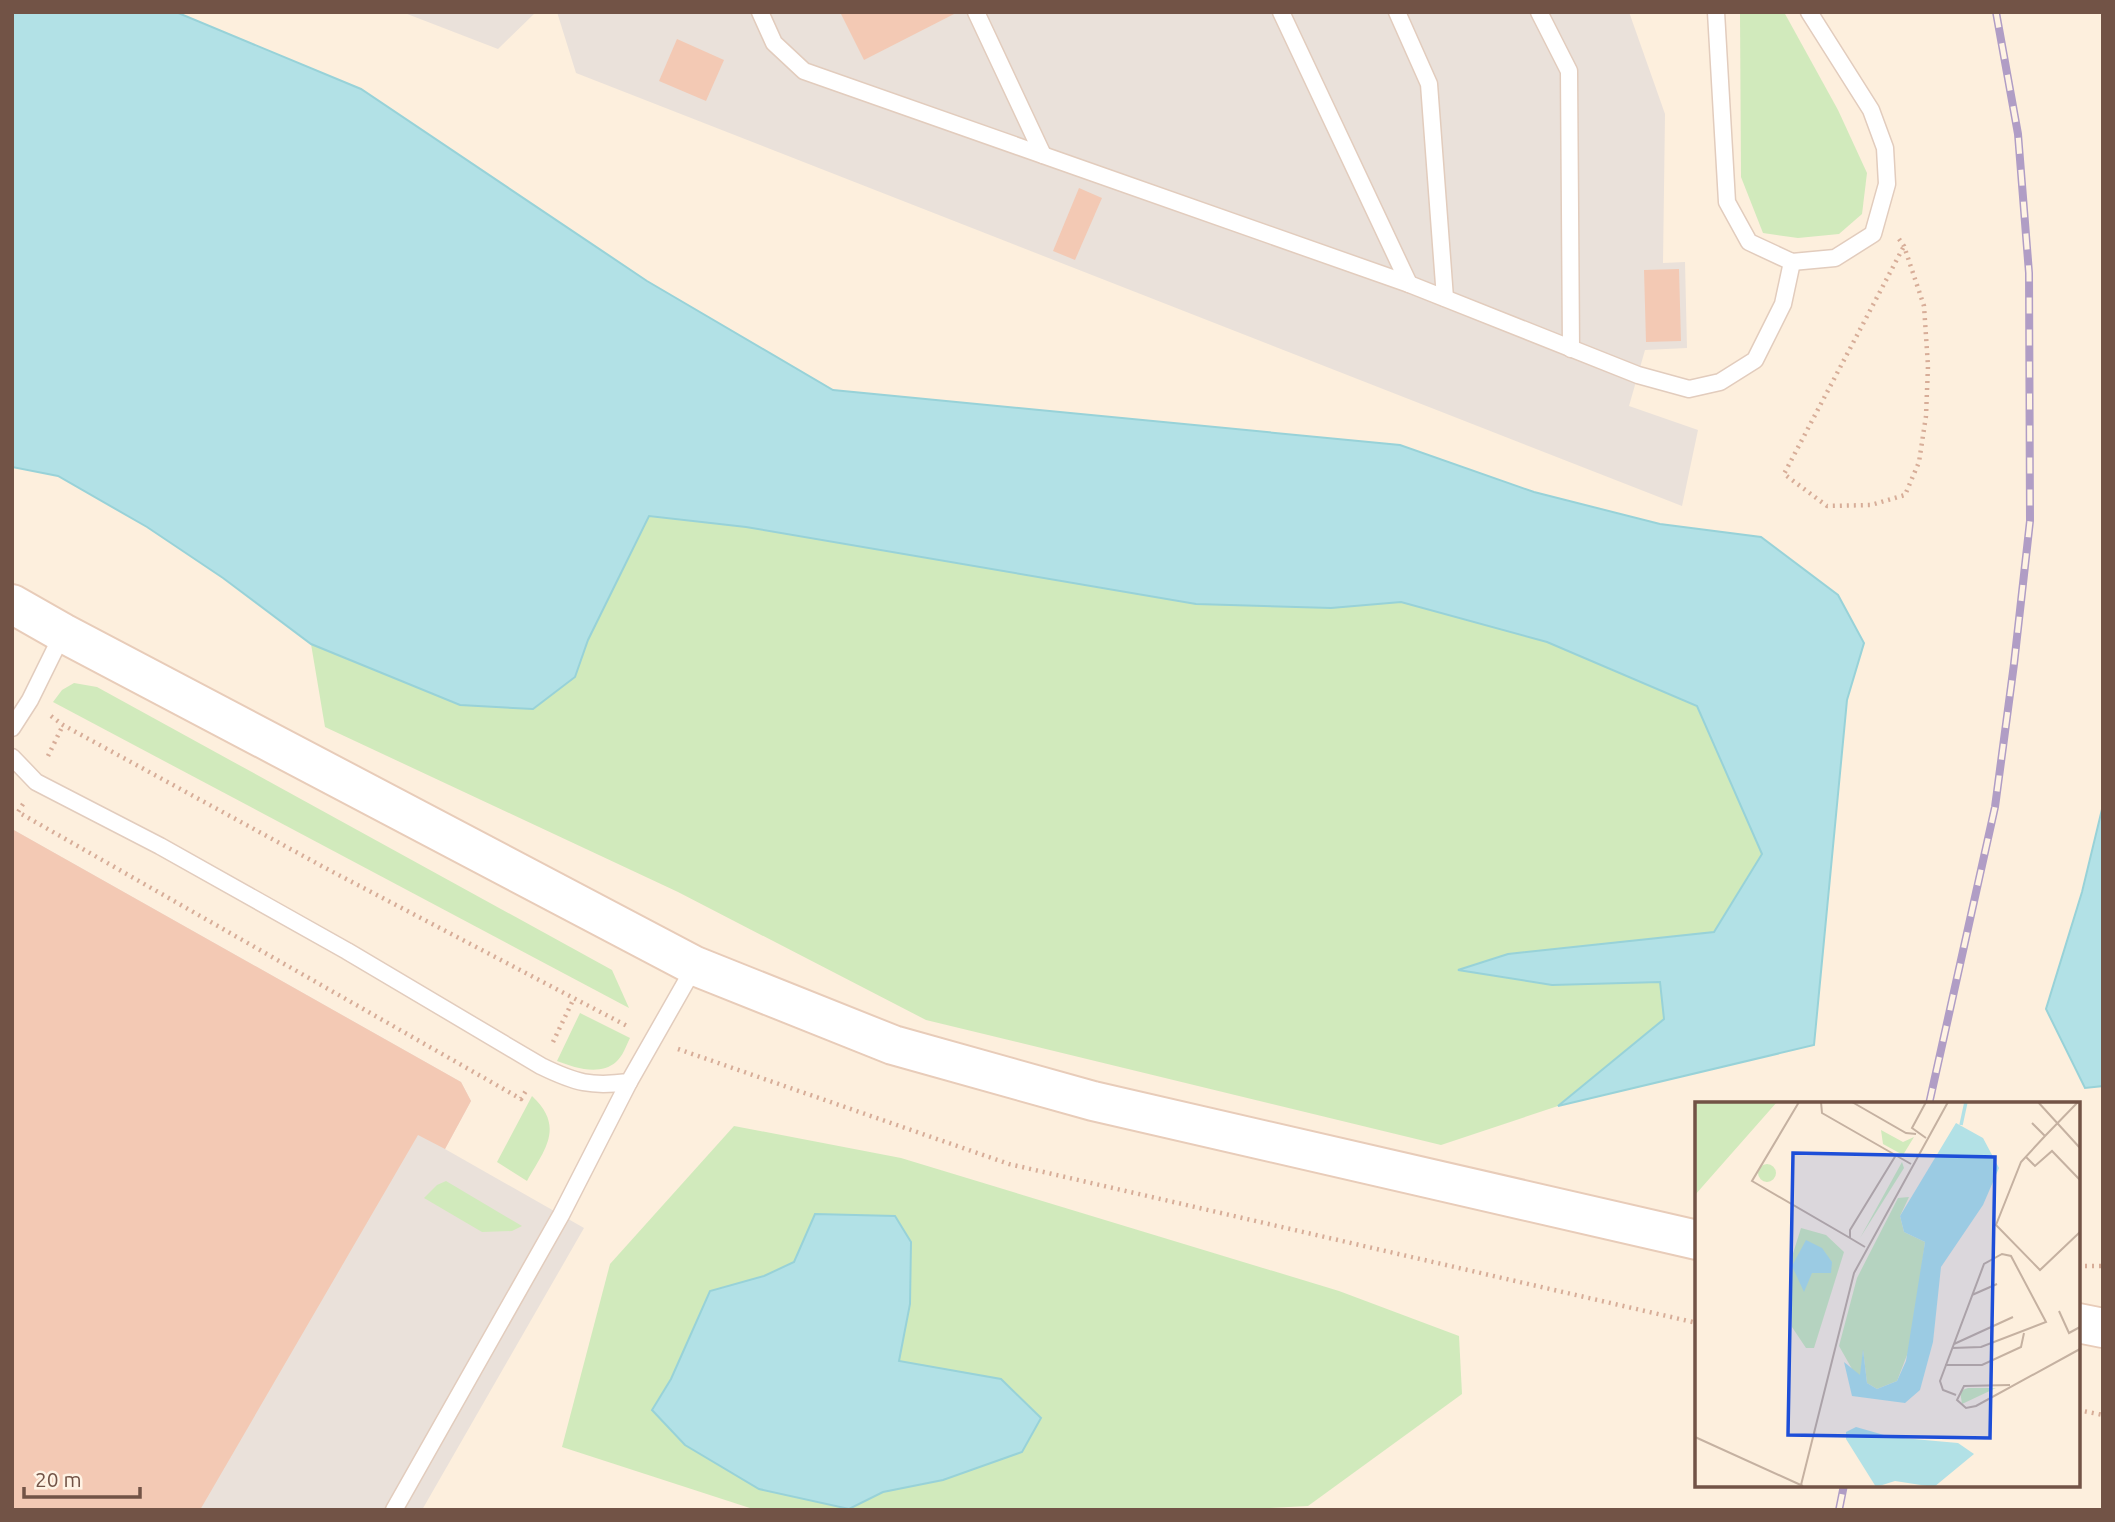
<svg xmlns="http://www.w3.org/2000/svg" width="2115" height="1522" font-family="Ubuntu,sans-serif">
  <style>
    .industrial { fill: #eae1da }
    .green { fill: #d1eabc }
    .water { fill: #b2e1e6; stroke: #98d2d8; stroke-width: 2 }
    .building { fill: #f3c9b4 }
    .lines { fill: none; stroke-linecap: round; stroke-linejoin: round }
    .lane-casing { stroke: #e2ccbd; stroke-width: 19 }
    .secondary-casing { stroke: #e8ccb9; stroke-width: 42 }
    .path { stroke: #d7ad98; stroke-width: 4.5; stroke-dasharray: 2 5; stroke-linecap: butt }
    .lane { stroke: #fff; stroke-width: 16 }
    .secondary { stroke: #fff; stroke-width: 38 }
    .rail-casing { stroke: #b09dc5; stroke-width: 8 }
    .rail { stroke: #fff3e4; stroke-width: 5; stroke-dasharray: 16; stroke-linecap: butt }
    .inset-river { fill: none; stroke: #b2e1e6; stroke-width: 3.5 }
    .inset-road { fill: none; stroke: #c5b1a1; stroke-width: 2 }
    .view { fill: #1d4ed8; fill-opacity: 0.15; stroke: #1d4ed8; stroke-width: 3.5 }
    .inset-edge { fill: none; stroke: #725346; stroke-width: 3.5 }
  </style>
  <rect width="100%" height="100%" fill="#fdefdd"/>
  <g class="industrial">
    <path d="M402 12H536L498 49Z"/>
    <path d="M557 12H1629L1665 114 1663 263 1685 262 1687 348 1645 350 1629 406 1698 430 1682 506 576 73Z"/>
    <path d="M12 829 461 1082 471 1101 445 1149 584 1228 422 1510H12Z"/>
  </g>
  <g class="green">
    <path d="M1740 12H1784L1838 110 1867 173 1862 214 1839 234 1798 238 1763 233 1741 177Z"/>
    <path d="M649 516 746 527 1196 604 1331 608 1401 602 1547 642 1697 706 1763 854 1714 932 1508 954 1459 970 1552 985 1660 982 1664 1019 1558 1106 1441 1145 926 1020 678 892 325 727 311 644 460 705 575 677 588 640Z"/>
    <path d="M74 683 97 687 612 970 629 1008 53 702 62 690Z"/>
    <path d="M580 1013 630 1038C626 1046 623 1056 616 1062 600 1076 575 1068 557 1061Z"/>
    <path d="M532 1096C565 1127 545 1149 527 1181L497 1162Z"/>
    <path d="M734 1126 901 1158 1339 1291 1459 1336 1462 1394 1308 1506 1236 1510H756L562 1447 610 1264Z"/>
    <path d="M446 1181 522 1226 512 1231 482 1232 424 1198 437 1185Z"/>
  </g>
  <g class="water">
    <path d="M12 12H176L361 89 647 281 833 390 1400 445 1534 492 1660 524 1761 537 1838 595 1864 643 1847 700 1814 1045 1558 1106 1664 1019 1660 982 1552 985 1458 970 1508 954 1714 932 1762 854 1697 706 1547 642 1401 602 1331 608 1196 604 746 527 649 516 588 640 575 677 533 709 460 705 311 644 223 578 147 527 58 476 12 467Z"/>
    <path d="M2103 805V1086L2085 1088 2046 1009 2082 892Z"/>
    <path d="M815 1214 895 1216 911 1242 910 1304 899 1361 1001 1379 1041 1418 1022 1452 943 1480 883 1492 849 1509 759 1489 685 1445 652 1410 671 1379 710 1291 764 1276 794 1262Z"/>
  </g>
  <g class="building">
    <path d="M840 12H958L864 60Z"/>
    <path d="M677 39 724 60 706 101 659 81Z"/>
    <path d="M1079 188 1102 198 1075 260 1053 251Z"/>
    <path d="M1679 269 1681 341 1646 342 1644 270Z"/>
    <path d="M12 829 461 1082 471 1101 445 1149 418 1135 200 1510H12Z"/>
  </g>
  <g class="lines">
    <g class="lane-casing">
      <g id="lane">
        <path d="M760 12 774 43 804 71 1409 284 1638 375 1689 389 1720 382 1755 360 1783 304 1792 262"/>
        <path d="M976 12 1043 155"/>
        <path d="M1281 12 1409 284"/>
        <path d="M1397 12 1429 84 1445 298"/>
        <path d="M1539 12 1569 71 1571 349"/>
        <path d="M1716 12 1727 202 1749 242 1792 262 1835 258 1873 234 1887 184 1885 148 1871 110 1809 12"/>
        <path d="M12 728 30 700 63 633"/>
        <path d="M12 757 36 782 160 846 347 951 541 1066C576 1083 591 1087 629 1082L695 966"/>
        <path d="M394 1510 561 1215 629 1082"/>
      </g>
    </g>
    <g class="secondary-casing">
      <g id="secondary">
        <path d="M12 604 63 633 695 966 893 1045 1093 1101 1697 1240"/>
        <path d="M2078 1323 2103 1328"/>
      </g>
    </g>
    <g class="path">
      <path d="M1899 239 1904 246 1924 306 1928 366 1926 416 1919 462 1905 495 1871 505 1827 506 1784 474 1904 246"/>
      <path d="M51 716 63 725 329 870 629 1027"/>
      <path d="M48 756 63 725"/>
      <path d="M23 804 18 812 521 1099 527 1089"/>
      <path d="M553 1042 574 998"/>
      <path d="M678 1049 1009 1164 1697 1323"/>
      <path d="M2078 1266H2103"/>
      <path d="M2078 1410 2103 1415"/>
    </g>
    <use href="#lane" class="lane"/>
    <use href="#secondary" class="secondary"/>
    <g class="rail-casing">
      <g id="rail">
        <path d="M1929 1104 1995 807 2014 664 2030 521 2029 273 2018 134 1996 12"/>
        <path d="M1839 1510 1844 1485"/>
      </g>
    </g>
    <use href="#rail" class="rail"/>
  </g>
  <g transform="translate(1695 1102)">
    <rect width="385" height="385" fill="#fdefdd"/>
    <path d="M0 0H82L0 93ZM186 28 208 40 219 35 208 53 188 42ZM207 60 209 66 165 136ZM63 71a9 9 0 1 1 18 0a9 9 0 1 1-18 0ZM214 95 205 114 209 130 230 140 217 240 202 279 182 287 172 281 168 248 166 273 161 274 144 244 162 176 203 96ZM106 126 131 133 149 150 119 246H111L97 225 95 161ZM273 286H301L267 302 265 289Z" fill="#d1eabc"/>
    <path d="M261 21 288 36 304 66 288 103 246 165 238 240 225 288 210 301 157 294 149 260 165 273 168 247 172 281 182 287 202 279 211 259 230 140 209 130 205 114ZM111 138 127 146 137 160 136 171H117L109 190 97 164ZM161 325 196 335 263 341 279 352 239 385 200 379 181 385 151 337V330Z" fill="#b2e1e6"/>
    <path class="inset-river" d="M266 23 271 0"/>
    <path class="inset-road" d="M104 0 57 79 155 136M126 0 127 11 216 62M157 0 211 31 221 32M343 0 385 46M337 21 350 34 383 0M350 34 326 60 301 123 345 168 385 130M231 36 217 26 231 0M331 55 340 64 357 49 385 78M170 145 155 136V128L201 53M277 193 302 182M364 209 374 231 385 225M259 242 318 215M257 246 286 245 351 220 316 154 307 152 289 162 245 279 248 288 261 293M250 263H287L326 245 329 231M315 283 269 284 262 298 271 306 281 304 385 247M0 335 108 384M106 383 159 171 253 0"/>
    <path class="view" d="M98 51 300 55 295 336 93 333Z"/>
    <rect width="385" height="385" class="inset-edge"/>
  </g>
  <rect width="2115" height="1522" fill="none" stroke="#725346" stroke-width="28"/>
  <path d="M24 1487v10h116v-10" fill="none" stroke="#725346" stroke-width="3.5"/>
  <text x="35" y="1487" font-size="21" fill="#725346" stroke="#fff3e4" stroke-width="5" paint-order="stroke">20 m</text>
</svg>
